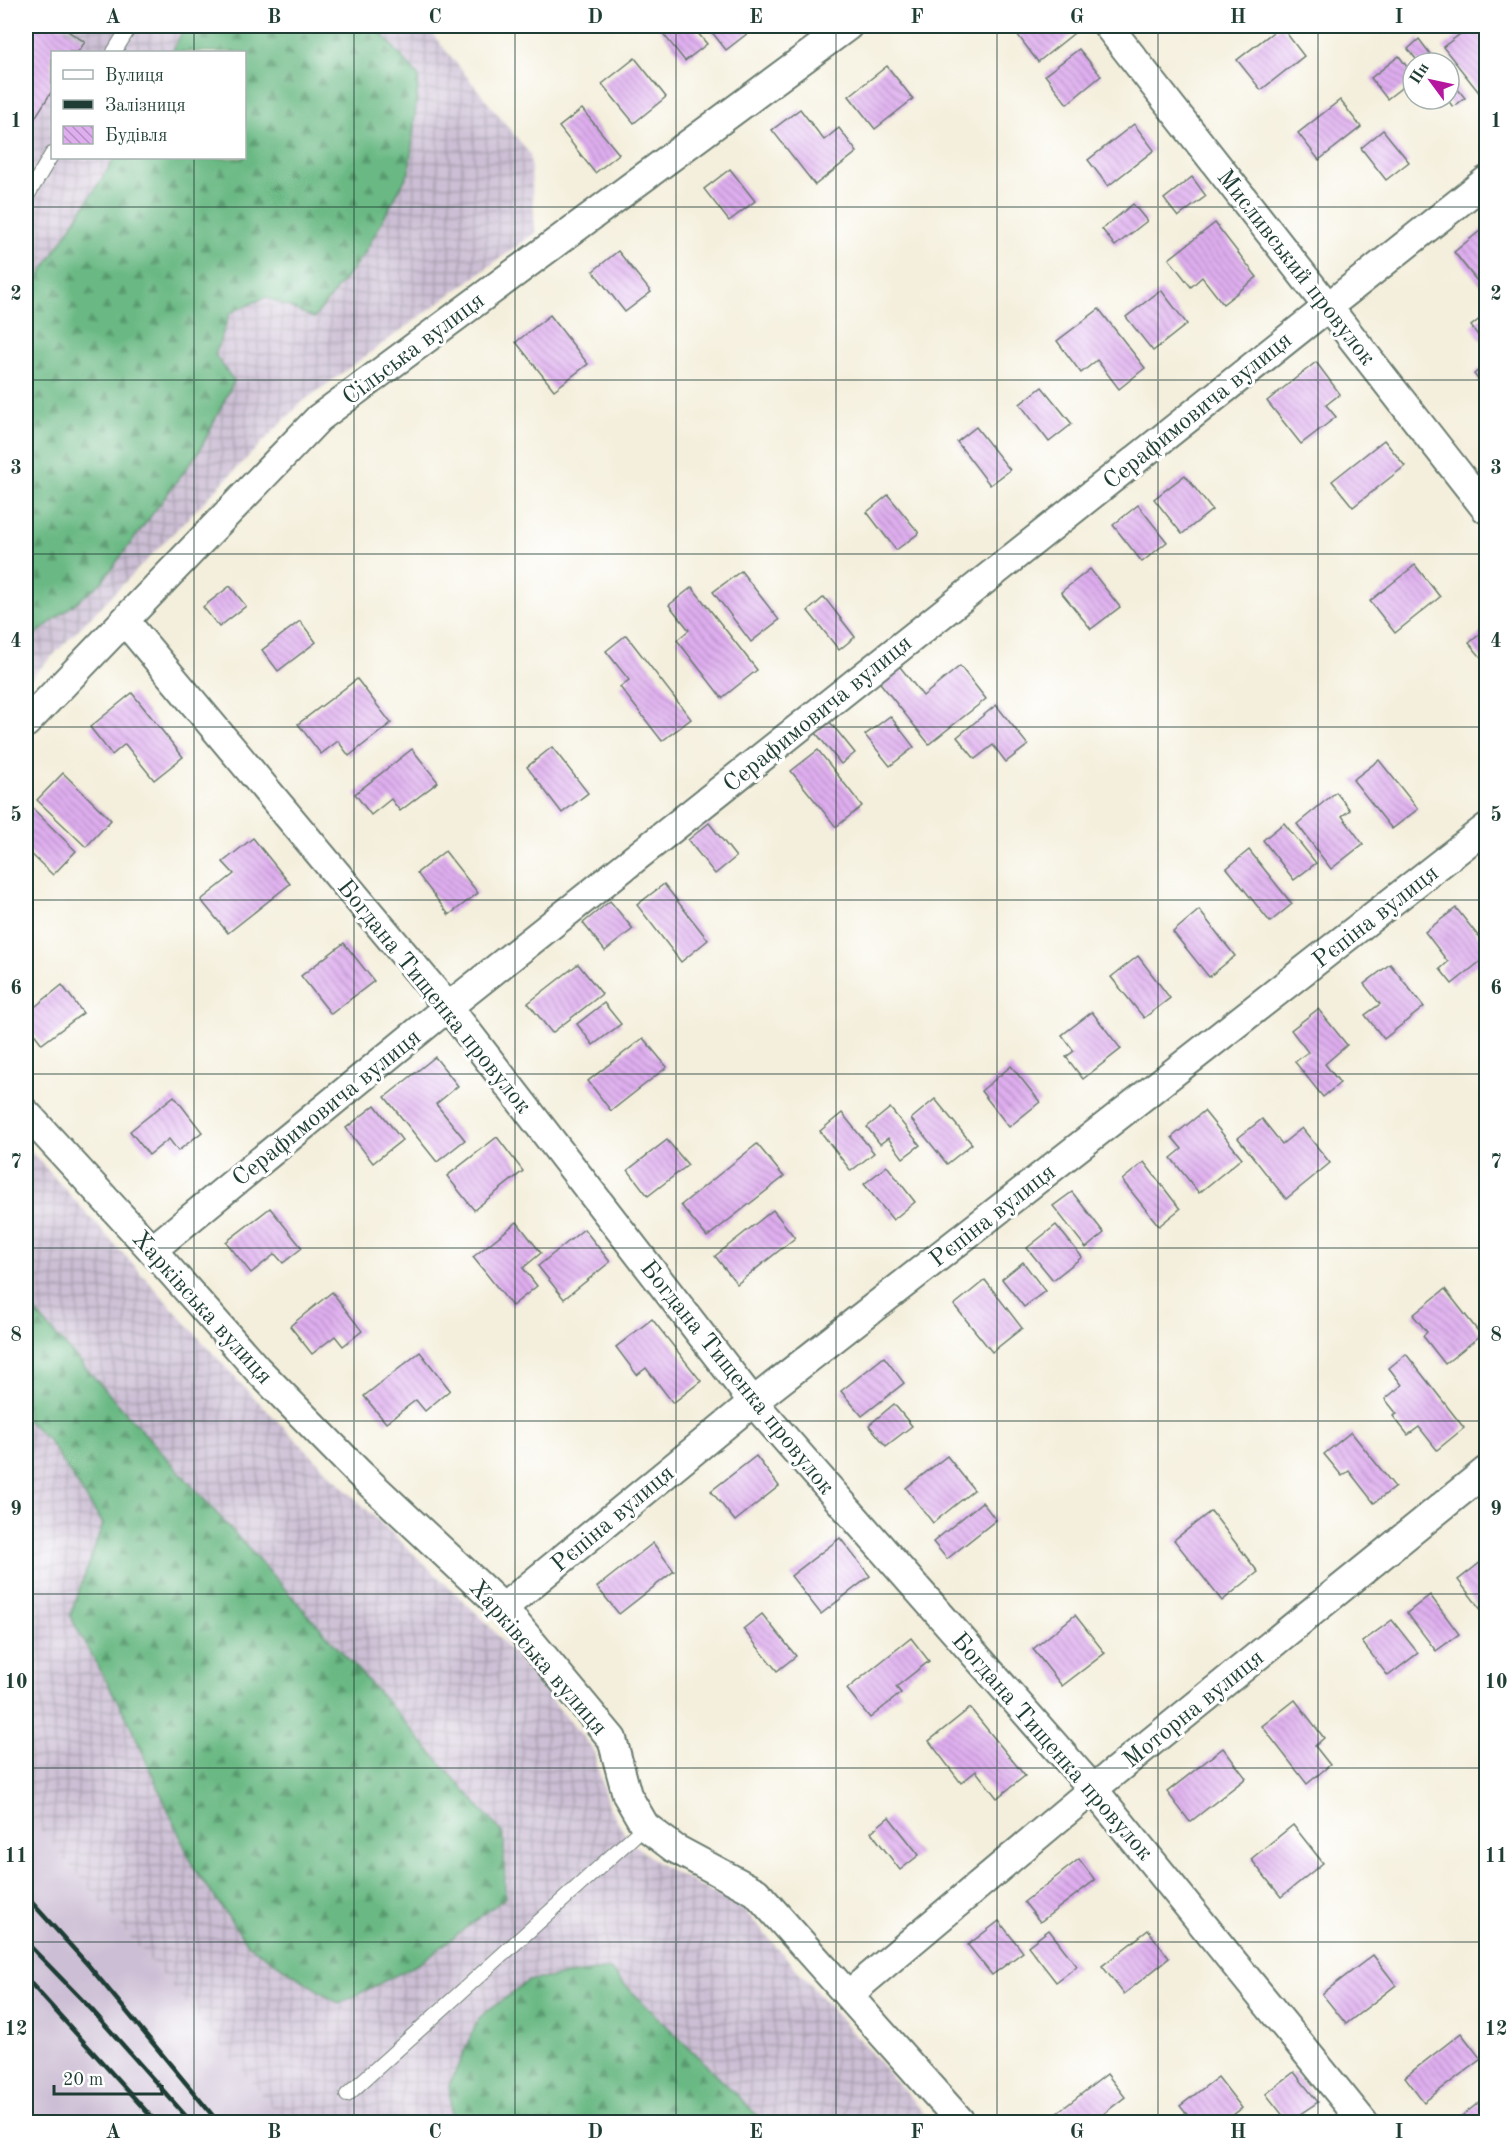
<svg xmlns="http://www.w3.org/2000/svg" width="1512" height="2148" font-family="'Old Standard TT',serif">
  <style>
    .industrial { fill: url(#industrial-grid); fill-rule: evenodd }
    .railway { fill: #ccbed4 }
    .forest { fill: url(#forest-firs); stroke: #447b5c; stroke-width: 1.5 }
    .building { fill: url(#building-back-hatch) }
    .lines { fill: none; stroke-linecap: round; stroke-linejoin: round }
    .service-casing { stroke: #6a7b6f; stroke-width: 16 }
    .minor-casing { stroke: #6a7b6f; stroke-width: 32 }
    .service { stroke: #fff; stroke-width: 14 }
    .minor { stroke: #fff; stroke-width: 28 }
    .rail { stroke: #1f3d34; stroke-width: 4.5 }
    .grid { fill: none; stroke: #1f3d34; stroke-width: 1.5; stroke-opacity: 0.55 }
    .labels { text-anchor: middle; stroke-width: 6; stroke-linejoin: round; paint-order: stroke }
    .street-label { font-size: 24px; fill: #1f3d34; stroke: #fff }
    .neatline { fill: none; stroke: #1f3d34; stroke-width: 2 }
    .grid-label { font-size: 20px; text-anchor: middle; font-weight: bold; fill: #1f3d34 }
  </style>
  <defs>
    <pattern id="industrial-grid" width="8" height="8" patternUnits="userSpaceOnUse" patternTransform="scale(1.5)"><rect width="8" height="8" fill="#ccbed4"/><path d="M0 4h8M4 0v8" fill="none" stroke="#a59cad"/></pattern>
    <pattern id="forest-firs" width="22" height="20" patternUnits="userSpaceOnUse" patternTransform="scale(1.5)"><rect width="22" height="20" fill="#6ab984"/><path d="M5 1l3.5 6h-7zM16 11l3.5 6h-7z" fill="#57986d"/></pattern>
    <pattern id="building-back-hatch" width="6" height="6" patternUnits="userSpaceOnUse" patternTransform="scale(1.5)"><rect width="6" height="6" fill="#dfaeef"/><path d="M-1 5l2 2M0 0l6 6M5-1l2 2" fill="none" stroke="#b48fc2"/></pattern>
  </defs>
  <rect width="100%" height="100%" fill="#fff"/>
  <filter id="ink" filterUnits="userSpaceOnUse"><feTurbulence type="fractalNoise" baseFrequency=".0167" numOctaves="2"/><feDisplacementMap in="SourceGraphic" scale="12" xChannelSelector="R" yChannelSelector="G"/><feConvolveMatrix kernelMatrix="1 2 1 2 8 2 1 2 1" color-interpolation-filters="sRGB"/></filter>
  <filter id="wash" filterUnits="userSpaceOnUse"><feTurbulence type="fractalNoise" baseFrequency=".008" numOctaves="4" result="noise"/><feDisplacementMap in="SourceGraphic" scale="24" xChannelSelector="R" yChannelSelector="G"/><feGaussianBlur stdDeviation="1.35" result="paint"/><feColorMatrix in="noise" values="0 0 0 0 0 0 0 0 0 0 0 0 0 0 0 0 0 1.4 0 .05"/><feComposite in="paint" operator="in"/></filter>
  <g filter="url(#wash)">
    <rect width="100%" height="100%" fill="#f4efdc"/>
    <g class="industrial">
      <path d="M26 26H426L530 154 535 233 301 403 26 683ZM52 52H244V158H52Z"/>
      <path d="M26 1146 241 1384 344 1488 487 1623 593 1749 607 1803 629 1841 662 1866 743 1909 932 2122H284L26 1813Z"/>
    </g>
    <path class="railway" d="M26 1813 284 2122H26Z"/>
    <g class="forest">
      <path d="M185 26H375L419 77 409 172 364 254 314 318 266 297 230 313 215 355 234 381 200 450 101 583 32 637H26V297L115 158H244V52H172Z"/>
      <path d="M26 1302 395 1711 504 1835 505 1898 420 1963 339 2004 248 1945 194 1868 129 1722 70 1616 103 1524 49 1441 26 1419Z"/>
      <path d="M609 1969 764 2122H452L449 2086 479 2018 528 1981Z"/>
    </g>
    <g id="blocks">
      <g class="building">
        <path d="M26 26H60L85 42 78 52H52V91L26 132Z"/>
        <path d="M657 26H692L707 44 685 61Z"/>
        <path d="M707 26H757L726 50Z"/>
        <path d="M1027 26H1083L1038 62 1017 34Z"/>
        <path d="M1281 26 1304 56 1261 90 1237 60Z"/>
        <path d="M1471 26H1481L1486 33V91L1481 95 1443 47Z"/>
        <path d="M1419 39 1437 63H1419L1408 49Z"/>
        <path d="M1079 49 1101 76 1067 104 1045 75Z"/>
        <path d="M1399 56 1413 75V79L1387 99 1371 78Z"/>
        <path d="M635 58 666 97 634 123 602 84Z"/>
        <path d="M887 66 913 99 875 129 849 96Z"/>
        <path d="M1449 78 1465 98 1453 107 1447 99Z"/>
        <path d="M1340 100 1361 127 1319 160 1298 133Z"/>
        <path d="M582 109 619 154 595 173 559 127Z"/>
        <path d="M800 109 824 140 839 128 857 152 815 185 772 130Z"/>
        <path d="M1134 124 1154 150 1108 186 1088 160Z"/>
        <path d="M1383 130 1409 162 1386 180 1361 148Z"/>
        <path d="M730 169 755 201 729 221 704 189Z"/>
        <path d="M1192 177 1206 196 1178 217 1164 199Z"/>
        <path d="M1133 204 1147 221 1115 246 1102 229Z"/>
        <path d="M1215 223 1257 277 1223 304 1202 277 1191 287 1169 259Z"/>
        <path d="M1486 226V281L1481 286 1454 252Z"/>
        <path d="M618 251 651 292 625 312 593 271Z"/>
        <path d="M1161 290 1187 324 1153 351 1126 317Z"/>
        <path d="M1099 309 1145 368 1119 389 1097 360 1081 373 1057 341Z"/>
        <path d="M1486 314V346L1471 326Z"/>
        <path d="M550 315 588 364 554 390 516 342Z"/>
        <path d="M1316 362 1340 394 1326 405 1336 417 1301 444 1267 401Z"/>
        <path d="M1486 364V390L1474 374Z"/>
        <path d="M1042 387 1072 424 1049 442 1020 404Z"/>
        <path d="M976 427 1010 470 990 485 957 442Z"/>
        <path d="M1384 440 1405 466 1353 507 1332 481Z"/>
        <path d="M1185 475 1212 510 1182 534 1154 499Z"/>
        <path d="M888 495 919 533 896 550 867 512Z"/>
        <path d="M1138 505 1167 542 1142 562 1113 525Z"/>
        <path d="M1415 565 1440 597 1395 633 1370 601Z"/>
        <path d="M1090 569 1120 607 1091 629 1061 592Z"/>
        <path d="M741 571 779 620 751 642 713 592Z"/>
        <path d="M230 586 246 606 219 627 203 607Z"/>
        <path d="M692 587 757 670 722 698 677 640 689 630 669 605Z"/>
        <path d="M824 597 855 637 839 650 808 611Z"/>
        <path d="M300 621 316 642 278 671 262 650Z"/>
        <path d="M1486 629V660L1485 662 1469 643Z"/>
        <path d="M626 635 691 719 662 741 620 687 629 680 606 651Z"/>
        <path d="M897 663 923 696 960 666 986 699 929 744 877 679Z"/>
        <path d="M357 679 391 723 349 756 338 741 321 754 298 724Z"/>
        <path d="M132 693 183 757 154 780 125 744 112 755 90 727Z"/>
        <path d="M996 705 1028 745 1006 762 993 745 975 759 957 737Z"/>
        <path d="M890 716 914 747 890 766 865 735Z"/>
        <path d="M830 722 855 753 841 764 816 733Z"/>
        <path d="M552 747 588 793 562 813 527 767Z"/>
        <path d="M412 749 438 782 400 811 391 799 371 815 355 794Z"/>
        <path d="M818 750 862 806 836 827 791 771Z"/>
        <path d="M1379 760 1418 809 1392 829 1353 780Z"/>
        <path d="M63 773 111 820 86 847 37 800Z"/>
        <path d="M1336 792 1350 810 1342 816 1363 844 1331 869 1297 824Z"/>
        <path d="M26 802 76 851 53 875 26 849Z"/>
        <path d="M709 823 736 857 715 874 688 840Z"/>
        <path d="M1284 823 1316 863 1294 880 1263 840Z"/>
        <path d="M253 838 290 884 228 933 201 900 234 874 223 862Z"/>
        <path d="M1249 850 1292 904 1270 922 1227 868Z"/>
        <path d="M445 851 478 893 449 915 417 873Z"/>
        <path d="M664 884 708 940 681 962 637 905Z"/>
        <path d="M610 901 633 929 605 951 583 923Z"/>
        <path d="M1456 908 1486 946V957L1452 984 1440 969 1448 962 1425 932Z"/>
        <path d="M1199 910 1235 956 1209 977 1173 932Z"/>
        <path d="M344 943 374 981 331 1014 301 976Z"/>
        <path d="M1138 956 1170 998 1144 1018 1111 977Z"/>
        <path d="M578 964 602 994 552 1033 528 1003Z"/>
        <path d="M1390 964 1424 1007 1384 1039 1365 1015 1380 1004 1364 984Z"/>
        <path d="M62 985 83 1013 42 1044 26 1023V1014Z"/>
        <path d="M604 1003 621 1024 593 1045 577 1024Z"/>
        <path d="M1318 1009 1347 1045 1325 1064 1340 1083 1323 1097 1295 1062 1308 1052 1291 1030Z"/>
        <path d="M1092 1012 1121 1049 1083 1079 1066 1057 1074 1051 1062 1035Z"/>
        <path d="M643 1038 667 1067 611 1111 588 1081Z"/>
        <path d="M435 1057 458 1086 436 1104 465 1140 437 1162 385 1097Z"/>
        <path d="M1011 1066 1040 1102 1009 1127 981 1091Z"/>
        <path d="M174 1096 202 1132 178 1151 169 1139 149 1155 130 1131Z"/>
        <path d="M935 1099 972 1144 947 1164 911 1119Z"/>
        <path d="M375 1105 402 1140 373 1163 346 1128Z"/>
        <path d="M890 1108 920 1145 903 1158 888 1138 880 1144 867 1127Z"/>
        <path d="M1204 1111 1242 1158 1199 1193 1171 1158 1182 1149 1172 1137Z"/>
        <path d="M842 1113 874 1153 851 1171 820 1131Z"/>
        <path d="M1262 1119 1282 1144 1302 1128 1330 1163 1286 1199 1238 1138Z"/>
        <path d="M497 1137 523 1171 474 1210 447 1176Z"/>
        <path d="M667 1140 688 1165 648 1196 628 1170Z"/>
        <path d="M757 1144 784 1177 707 1237 681 1205Z"/>
        <path d="M1144 1162 1180 1209 1159 1226 1122 1180Z"/>
        <path d="M887 1166 915 1202 893 1220 864 1184Z"/>
        <path d="M1072 1192 1104 1233 1086 1248 1053 1206Z"/>
        <path d="M270 1208 302 1248 283 1263 275 1254 251 1273 226 1242Z"/>
        <path d="M773 1210 795 1238 737 1284 715 1256Z"/>
        <path d="M517 1222 541 1253 523 1268 537 1286 512 1306 473 1257Z"/>
        <path d="M1056 1225 1082 1257 1053 1280 1027 1248Z"/>
        <path d="M584 1229 610 1262 564 1299 538 1266Z"/>
        <path d="M1023 1262 1045 1291 1024 1307 1002 1279Z"/>
        <path d="M985 1280 1022 1328 992 1352 954 1305Z"/>
        <path d="M1445 1289 1481 1335 1445 1364 1423 1336 1427 1332 1413 1315Z"/>
        <path d="M332 1292 362 1331 343 1346 335 1336 312 1354 290 1326Z"/>
        <path d="M652 1319 701 1381 673 1403 646 1368 637 1375 616 1347Z"/>
        <path d="M420 1352 450 1390 425 1411 416 1400 386 1423 364 1396Z"/>
        <path d="M1406 1354 1464 1428 1437 1450 1419 1427 1408 1435 1393 1416 1397 1414 1385 1399 1402 1385 1389 1368Z"/>
        <path d="M884 1357 904 1383 862 1416 841 1391Z"/>
        <path d="M894 1404 912 1426 886 1446 869 1425Z"/>
        <path d="M1351 1432 1395 1487 1374 1503 1349 1471 1342 1476 1324 1454Z"/>
        <path d="M756 1456 779 1486 735 1521 711 1491Z"/>
        <path d="M947 1456 974 1490 933 1523 906 1488Z"/>
        <path d="M982 1502 996 1520 947 1559 933 1542Z"/>
        <path d="M1211 1511 1258 1572 1222 1601 1174 1540Z"/>
        <path d="M840 1538 870 1576 821 1614 791 1576Z"/>
        <path d="M653 1543 674 1571 619 1614 597 1587Z"/>
        <path d="M1486 1558V1608L1482 1611 1458 1580Z"/>
        <path d="M1430 1595 1459 1634 1436 1651 1407 1613Z"/>
        <path d="M762 1614 796 1656 777 1671 743 1629Z"/>
        <path d="M1075 1615 1105 1653 1062 1686 1033 1649Z"/>
        <path d="M1392 1620 1418 1653 1388 1676 1362 1642Z"/>
        <path d="M911 1638 929 1661 896 1687 901 1693 870 1718 847 1689Z"/>
        <path d="M1295 1700 1324 1738 1315 1746 1330 1765 1307 1784 1262 1726Z"/>
        <path d="M970 1708 1025 1776 997 1798 976 1771 961 1783 929 1741Z"/>
        <path d="M1223 1748 1246 1778 1190 1822 1167 1792Z"/>
        <path d="M889 1817 919 1855 900 1870 871 1832Z"/>
        <path d="M1293 1825 1323 1863 1281 1897 1251 1859Z"/>
        <path d="M1079 1859 1095 1880 1040 1922 1024 1902Z"/>
        <path d="M999 1921 1023 1952 992 1975 968 1945Z"/>
        <path d="M1049 1930 1077 1966 1056 1982 1028 1946Z"/>
        <path d="M1148 1930 1169 1958 1124 1994 1102 1966Z"/>
        <path d="M1373 1955 1396 1985 1346 2024 1322 1994Z"/>
        <path d="M1461 2033 1481 2059 1424 2102 1405 2077Z"/>
        <path d="M1294 2072 1318 2102 1288 2122 1266 2094Z"/>
        <path d="M1107 2074 1125 2097 1093 2122H1057L1052 2117Z"/>
        <path d="M1218 2077 1242 2108 1224 2122H1193L1180 2106Z"/>
        <path d="M1486 2097V2122H1454Z"/>
      </g>
    </g>
  </g>
  <g filter="url(#ink)">
    <use href="#blocks" fill-opacity="0" stroke="#6a7b6f" stroke-width="1.5"/>
    <g class="lines">
      <g class="service-casing">
        <g id="service">
          <path d="M114 52 130 26"/>
          <path d="M26 198 52 154"/>
          <path d="M347 2095 645 1826"/>
        </g>
      </g>
      <g class="minor-casing">
        <g id="minor">
          <path d="M1108 26 1486 509"/>
          <path d="M125 621 448 1007 753 1402 1093 1789 1363 2122"/>
          <path d="M26 723 319 418 848 26"/>
          <path d="M26 1113 152 1250 257 1369 359 1473 503 1608 612 1739 627 1795 645 1826 674 1848 756 1892 961 2122"/>
          <path d="M152 1250 448 1007 1486 181"/>
          <path d="M503 1608 753 1402 1486 828"/>
          <path d="M848 1995 1093 1789 1486 1471"/>
        </g>
      </g>
      <use href="#service" class="service"/>
      <use href="#minor" class="minor"/>
      <g class="rail">
        <path d="M26 1896 89 1966 218 2122"/>
        <path d="M26 1942 92 2010 191 2122"/>
        <path d="M26 1978 156 2122"/>
      </g>
    </g>
  </g>
  <path class="grid" d="M194 26V52M354 26V2122M515 26V2122M676 26V2122M836 26V2122M997 26V2122M1158 26V2122M1318 26V2122M194 158V2122M26 207H1486M26 380H1486M26 554H1486M26 727H1486M26 900H1486M26 1074H1486M26 1248H1486M26 1421H1486M26 1594H1486M26 1768H1486M26 1942H1486"/>
  <g class="labels">
    <g class="street-label">
      <text transform="translate(1297 267) rotate(52)" y="8">Мисливський провулок</text>
      <text transform="translate(413 348) rotate(-37)" y="8">Сільська вулиця</text>
      <text transform="translate(1197 410) rotate(-39)" y="8">Серафимовича вулиця</text>
      <text transform="translate(817 713) rotate(-39)" y="8">Серафимовича вулиця</text>
      <text transform="translate(1375 916) rotate(-38)" y="8">Рєпіна вулиця</text>
      <text transform="translate(435 996) rotate(51)" y="8">Богдана Тищенка провулок</text>
      <text transform="translate(326 1107) rotate(-39)" y="8">Серафимовича вулиця</text>
      <text transform="translate(992 1215) rotate(-38)" y="8">Рєпіна вулиця</text>
      <text transform="translate(203 1307) rotate(48)" y="8">Харківська вулиця</text>
      <text transform="translate(738 1377) rotate(51)" y="8">Богдана Тищенка провулок</text>
      <text transform="translate(612 1518) rotate(-40)" y="8">Рєпіна вулиця</text>
      <text transform="translate(539 1657) rotate(49)" y="8">Харківська вулиця</text>
      <text transform="translate(1193 1708) rotate(-39)" y="8">Моторна вулиця</text>
      <text transform="translate(1053 1746) rotate(49)" y="8">Богдана Тищенка провулок</text>
    </g>
  </g>
  <rect width="1512" height="2148" fill="none" stroke="#fff" stroke-width="66"/>
  <rect x="51" y="51" width="195" height="108" fill="#ffffff" stroke="#a5b1ae" stroke-width="1.5"/>
  <rect x="63" y="70" width="30" height="9" fill="#ffffff" stroke="#a5b1ae" stroke-width="1.5"/>
  <text x="105" y="81" font-size="18" fill="#1f3d34">Вулиця</text>
  <rect x="63" y="100" width="30" height="9" fill="#1f3d34" stroke="#a5b1ae" stroke-width="1.5"/>
  <text x="105" y="111" font-size="18" fill="#1f3d34">Залізниця</text>
  <rect x="63" y="126" width="30" height="18" fill="url(#building-back-hatch)" stroke="#a5b1ae" stroke-width="1.5"/>
  <text x="105" y="141" font-size="18" fill="#1f3d34">Будівля</text>
  <g transform="translate(1431 81) rotate(303)"><circle r="28" fill="#ffffff" stroke="#a5b1ae" stroke-width="1.5"/>
  <path d="M0-4.5L10 22L0 15L-10 22Z" fill="#b5179e"/>
  <text y="-9" font-size="16" font-weight="bold" text-anchor="middle" fill="#1f3d34">Пн</text>
  </g>
  <path d="M54 2085v9h108v-9" fill="none" stroke="#1f3d34" stroke-width="3"/>
  <text x="63" y="2085" font-size="18" fill="#1f3d34" stroke="#ffffff" stroke-width="4.5" paint-order="stroke">20 m</text>
  <rect x="33" y="33" width="1446" height="2082" class="neatline"/>
  <g class="grid-label">
    <text x="113" y="23">A</text>
    <text x="274" y="23">B</text>
    <text x="435" y="23">C</text>
    <text x="595" y="23">D</text>
    <text x="756" y="23">E</text>
    <text x="917" y="23">F</text>
    <text x="1077" y="23">G</text>
    <text x="1238" y="23">H</text>
    <text x="1399" y="23">I</text>
    <text x="16" y="127">1</text>
    <text x="1496" y="127">1</text>
    <text x="16" y="300">2</text>
    <text x="1496" y="300">2</text>
    <text x="16" y="474">3</text>
    <text x="1496" y="474">3</text>
    <text x="16" y="647">4</text>
    <text x="1496" y="647">4</text>
    <text x="16" y="821">5</text>
    <text x="1496" y="821">5</text>
    <text x="16" y="994">6</text>
    <text x="1496" y="994">6</text>
    <text x="16" y="1168">7</text>
    <text x="1496" y="1168">7</text>
    <text x="16" y="1341">8</text>
    <text x="1496" y="1341">8</text>
    <text x="16" y="1515">9</text>
    <text x="1496" y="1515">9</text>
    <text x="16" y="1688">10</text>
    <text x="1496" y="1688">10</text>
    <text x="16" y="1862">11</text>
    <text x="1496" y="1862">11</text>
    <text x="16" y="2035">12</text>
    <text x="1496" y="2035">12</text>
    <text x="113" y="2138">A</text>
    <text x="274" y="2138">B</text>
    <text x="435" y="2138">C</text>
    <text x="595" y="2138">D</text>
    <text x="756" y="2138">E</text>
    <text x="917" y="2138">F</text>
    <text x="1077" y="2138">G</text>
    <text x="1238" y="2138">H</text>
    <text x="1399" y="2138">I</text>
  </g>
</svg>
